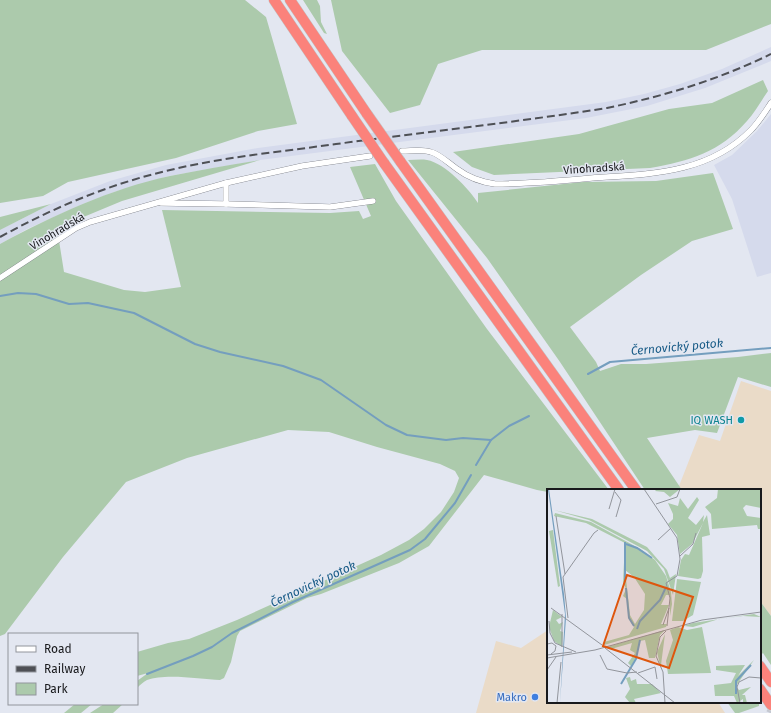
<svg xmlns="http://www.w3.org/2000/svg" width="771" height="713" font-family="'Fira Sans',sans-serif">
  <style>
    .commercial { fill: #eadbc8 }
    .built { fill: #d5daec }
    .green { fill: #accaac }
    .lines { fill: none; stroke-linecap: round; stroke-linejoin: round }
    .stream { stroke: #749ebe; stroke-width: 2 }
    .secondary-tunnel { stroke: #c5c8d1; stroke-width: 8; stroke-dasharray: 8 4; stroke-linecap: butt }
    .minor-casing { stroke: #62656e; stroke-width: 6 }
    .motorway-casing { stroke: #c3c3c4; stroke-width: 11 }
    .minor { stroke: #fff; stroke-width: 5.5 }
    .motorway { stroke: #fb827b; stroke-width: 10 }
    .rail { stroke: #4e5055; stroke-width: 2; stroke-dasharray: 8 4; stroke-linecap: butt }
    .motorway-bridge-casing { stroke: #c3c3c4; stroke-width: 11; stroke-linecap: butt }
    .motorway-bridge { stroke: #fb827b; stroke-width: 10 }
    .culture-dot { fill: #0f9aa8; stroke: #e3e7f1; stroke-width: 1.5 }
    .shop-dot { fill: #3f7fe0; stroke: #e3e7f1; stroke-width: 1.5 }
    .labels { text-anchor: middle; stroke-width: 3; stroke-linejoin: round; paint-order: stroke }
    .street-label { font-size: 11px; fill: #18191c; stroke: #e3e7f1 }
    .culture-label { font-size: 11px; fill: #0d838f; stroke: #e3e7f1; text-anchor: end }
    .shop-label { font-size: 11px; fill: #366cbe; stroke: #e3e7f1; text-anchor: end }
    .water-label { font-size: 12px; font-style: italic; fill: #185b87; stroke: #e3e7f1 }
    .inset-river { fill: none; stroke: #749ebe; stroke-width: 2 }
    .inset-road { fill: none; stroke: #92959c; stroke-width: 1 }
    .view { fill: #de560d; fill-opacity: 0.15; stroke: #de560d; stroke-width: 2 }
    .inset-edge { fill: none; stroke: #18191c; stroke-width: 2 }
  </style>
  <rect width="100%" height="100%" fill="#e3e7f1"/>
  <g class="commercial">
    <path d="M741 381 771 391V616L760 601V490H682L679 486 699 435 720 441Z"/>
    <path d="M548 630V702H718L725 713H476L496 641 521 648Z"/>
  </g>
  <g class="built">
    <path d="M771 47V61L764 64 705 88 647 106 586 118 260 160 169 176 114 192 83 204 27 229 0 244V230L51 204 110 181 166 165 258 148 606 102 644 94 680 84 722 69Z"/>
    <path d="M771 114V273L757 277 732 199 714 165 732 155 757 131Z"/>
  </g>
  <g class="green">
    <path d="M0 0H245L266 17 297 124 258 131 176 158 68 182 43 196 0 203Z"/>
    <path d="M303 0H317L320 6 321 22 327 34 324 33Z"/>
    <path d="M331 0H771V24L706 50H482L438 64 420 105 390 113 342 51Z"/>
    <path d="M763 80 768 91C761 101 755 112 747 121 720 152 690 161 650 168L494 175 472 167 453 152 579 134 669 109 712 103Z"/>
    <path d="M260 160 122 201 57 228 64 272 124 290 145 292 181 287 162 210 330 213 359 211 363 219 371 216 350 167 375 164 396 201 487 329 609 490H548V492L537 490 484 475 429 546 399 563 321 594 307 598 240 631 237 636 231 662 224 678 220 680C201 679 165 673 147 680 143 682 140 685 137 688V681L148 673 137 676V652L168 643 189 639 237 620 381 555 409 540 424 529 441 512 454 492 459 478 455 471 440 464 377 447 329 432 288 430 187 458 126 482 63 557 5 634 0 636V244C54 215 110 189 170 176 199 170 230 165 260 160Z"/>
    <path d="M408 160C414 160 421 159 427 160 445 163 469 189 478 203V193L583 182 656 181 713 173 733 229 692 241 641 275 570 327 596 362 600 371 621 364H646L738 357 771 353V387L738 377 717 433 695 430 647 438 682 490H645L560 362 487 258Z"/>
    <path d="M51 204 0 230V217Z"/>
    <path d="M760 601 771 616V665L763 653 762 654 760 652Z"/>
    <path d="M727 702H758L759 703V706L739 713H735Z"/>
    <path d="M75 704H92L81 713H64Z"/>
    <path d="M104 704H123L113 713H90Z"/>
  </g>
  <g class="lines">
    <g class="stream">
      <path d="M0 296 18 293 36 294 69 304 88 303 134 313 195 344 220 352 283 366 321 380 386 425 407 435 446 440 463 438 491 440"/>
      <path d="M588 374 610 362 771 348"/>
      <path d="M476 465 491 440 509 426 529 416"/>
      <path d="M147 674 193 656 212 647 232 633 293 602 410 550 425 539 455 503 471 475"/>
    </g>
    <path class="secondary-tunnel" d="M770 713 771 711"/>
    <g class="minor-casing">
      <g id="minor">
        <path d="M402 151C412 151 422 149 431 152 441 155 448 163 457 169 469 178 481 182 495 184 527 184 560 181 592 178 650 174 708 174 751 130 759 122 765 112 771 103"/>
        <path d="M161 203 226 204 330 207 373 201"/>
        <path d="M226 204V183"/>
        <path d="M0 278 76 228 90 222 226 183 302 166 370 156"/>
      </g>
    </g>
    <g class="motorway-casing">
      <g id="motorway">
        <path d="M274 0 352 116"/>
        <path d="M290 0 367 114"/>
        <path d="M400 161 636 490"/>
        <path d="M384 163 619 490"/>
        <path d="M760 666 771 682"/>
        <path d="M760 689 771 705"/>
      </g>
    </g>
    <use href="#minor" class="minor"/>
    <use href="#motorway" class="motorway"/>
    <path class="rail" d="M0 237C53 208 107 185 166 171 222 157 280 152 336 144 427 132 517 122 607 108 664 96 718 80 771 54"/>
    <g class="motorway-bridge-casing">
      <g id="motorway-bridge">
        <path d="M367 114 400 161"/>
        <path d="M352 116 384 163"/>
      </g>
    </g>
    <use href="#motorway-bridge" class="motorway-bridge"/>
  </g>
  <circle class="culture-dot" cx="741" cy="420" r="4"/>
  <circle class="shop-dot" cx="535" cy="697" r="4"/>
  <g class="labels">
    <g class="street-label">
      <text transform="translate(594 168) rotate(-4)" y="4">Vinohradská</text>
      <text transform="translate(57 231) rotate(-31)" y="4">Vinohradská</text>
    </g>
    <g class="culture-label">
      <text x="733" y="424">IQ WASH</text>
    </g>
    <g class="shop-label">
      <text x="527" y="701">Makro</text>
    </g>
    <g class="water-label">
      <text transform="translate(677 347) rotate(-5)" y="4">Černovický potok</text>
      <text transform="translate(313 584) rotate(-25)" y="4">Černovický potok</text>
    </g>
  </g>
  <g transform="translate(547 489)">
    <rect width="214" height="214" fill="#e3e7f1"/>
    <path d="M110 0H133L123 8 117 3 108 2ZM171 0H213L214 19 199 16 196 19 200 27 214 29V40H211L210 36 165 40 164 25 158 18 170 9ZM150 8 152 11 141 29 149 36 157 26 156 33 160 26 163 46 155 48 156 82 154 89 151 90 131 87 134 71 138 65 142 66 156 34 145 55 133 65 130 46 121 35 126 30V25L121 14 131 17 133 9 141 20ZM7 21 45 30 100 58 120 81 123 89 129 85 126 106 117 80 100 62 42 31ZM8 24 44 33 95 61 108 71 119 87 124 103 125 115 123 127V106H119L114 116H122L114 135H120L119 138 57 156V153L82 146 87 138 82 129 80 110 76 107 79 100 76 93 78 54 39 34 7 27ZM78 81 87 88 98 105 97 121 88 135 83 126ZM6 41 13 97 11 98 2 42ZM130 90 154 93 146 126 136 132H125ZM6 121 15 128 9 131 12 135 16 133 13 142 16 143 15 158 7 152 2 138ZM207 125 214 128 196 127 172 130 146 138 137 137 146 134ZM131 138 140 141 155 138 164 184 121 185 119 172 126 151 123 141ZM118 141 113 146 108 169H102L98 151 93 152 89 169 84 177 81 174 88 164 83 161 85 154 64 160 60 158ZM118 145 114 176H113L110 163ZM207 171 189 197 192 201 204 198 195 206H198L200 214H196V210L190 214 187 207H168L167 196 184 194 189 184 169 181V177L198 176 191 187ZM83 188 84 192 89 190 90 195H105L114 204 87 210 89 214H83L78 208 83 200 79 189Z" fill="#accaac" fill-rule="evenodd"/>
    <path d="M1 0H2L17 105 19 129 13 214 18 125Z" fill="#749ebe"/>
    <path class="inset-river" d="M79 55 90 59 105 69M78 92V53M79 99 82 129 87 137M90 140 93 132 113 111 119 98M74 195 89 170 93 151M189 205V192L204 176"/>
    <path class="inset-road" d="M97 0 130 49 133 70 130 87 119 94 123 109 120 137M68 3 74 11 69 28M109 15 130 8 133 0M62 20 68 0M9 27 18 85M111 51 124 39M133 67 146 55 149 44M4 119 55 156M21 129 16 88 47 44 51 41M2 132 3 144 8 154 29 163M116 136 122 119M0 155 5 154 9 157 8 162 4 165M15 158V125M58 159 128 214M0 166 25 163M53 166 60 180 80 184 90 183M0 169 48 161 155 131 214 123M0 181 9 168M91 184 108 178 110 190M10 214 14 173M118 214 116 183 109 167 113 148 119 142M193 214 190 198 192 193 202 188 214 189"/>
    <path class="view" d="M80 86 146 108 122 179 56 157Z"/>
    <rect width="214" height="214" class="inset-edge"/>
  </g>
  <rect x="8" y="633" width="130" height="72" fill="#e3e7f1" stroke="#92959c"/>
  <rect x="16" y="646" width="20" height="6" fill="#ffffff" stroke="#92959c"/>
  <text x="44" y="653" font-size="12" fill="#18191c">Road</text>
  <rect x="16" y="666" width="20" height="6" fill="#4e5055" stroke="#92959c"/>
  <text x="44" y="673" font-size="12" fill="#18191c">Railway</text>
  <rect x="16" y="683" width="20" height="12" fill="#accaac" stroke="#92959c"/>
  <text x="44" y="693" font-size="12" fill="#18191c">Park</text>
</svg>
